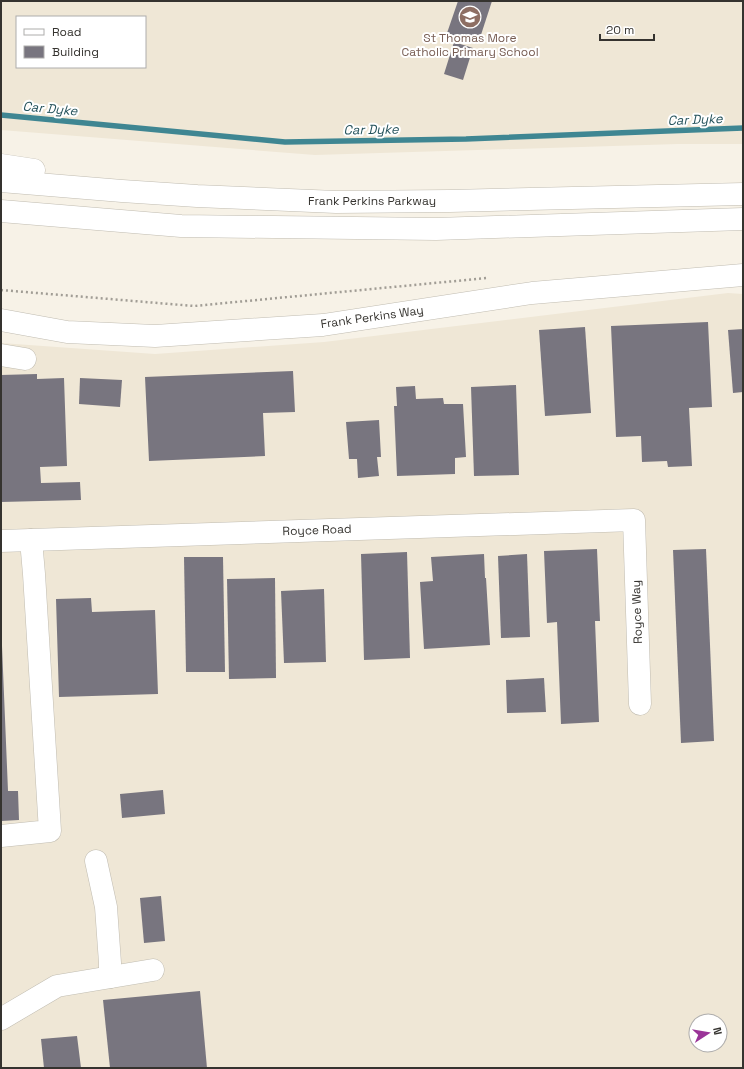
<svg xmlns="http://www.w3.org/2000/svg" width="744" height="1069" font-family="'Space Grotesk',sans-serif">
  <style>
    .built { fill: #efe7d6; fill-rule: evenodd }
    .lines { fill: none; stroke-linecap: round; stroke-linejoin: round }
    .stream { stroke: #3f8692; stroke-width: 5.5 }
    .building { fill: #78757f }
    .minor-casing { stroke: #c0bcb1; stroke-width: 23 }
    .highway-casing { stroke: #c0bcb1; stroke-width: 23 }
    .path { stroke: #a19d95; stroke-width: 2.5; stroke-dasharray: 2 3; stroke-linecap: butt }
    .minor { stroke: #fff; stroke-width: 22 }
    .highway { stroke: #fff; stroke-width: 22 }
    .labels { text-anchor: middle; stroke-width: 4; stroke-linejoin: round; paint-order: stroke }
    .education-label { font-size: 12px; fill: #785e54; stroke: #fff }
    .street-label { font-size: 12px; fill: #35332f; stroke: #fff }
    .water-label { font-size: 13px; font-style: italic; fill: #26535c; stroke: #fff }
  </style>
  <rect width="100%" height="100%" fill="#f7f2e7"/>
  <g class="built">
    <path d="M1 1H743V144H678L315 155 1 130ZM17 17H145V67H17Z"/>
    <path d="M728 293 743 294V1068H1V343L155 354 324 342ZM696 1021H720V1045H696Z"/>
  </g>
  <g class="lines">
    <path class="stream" d="M1 115 285 142 466 139 743 128"/>
  </g>
  <g class="building">
    <path d="M458 1H492L478 44 447 33Z"/>
    <path d="M454 42 473 48 463 80 444 74Z"/>
    <path d="M708 322 712 407 689 408 692 466 668 467 667 461 642 462 641 436 616 437 611 326Z"/>
    <path d="M585 327 591 413 545 416 539 330Z"/>
    <path d="M743 329V392L733 393 728 330Z"/>
    <path d="M293 371 295 412 263 413 265 456 149 461 145 377Z"/>
    <path d="M37 374V379L64 378 67 466 40 467 41 483 80 482 81 500 1 502V375Z"/>
    <path d="M80 378 122 380 120 407 79 404Z"/>
    <path d="M516 385 519 475 474 476 471 387Z"/>
    <path d="M415 386 416 399 443 398 444 404H463L466 457 455 458V474L397 476 394 406H397L396 387Z"/>
    <path d="M379 420 381 457H377L379 476 358 478 357 459H349L346 422Z"/>
    <path d="M597 549 600 621H595L599 722 561 724 557 622 547 623 544 551Z"/>
    <path d="M706 549 714 741 681 743 673 550Z"/>
    <path d="M407 552 410 658 364 660 361 554Z"/>
    <path d="M484 554 485 578H486L490 645 424 649 420 582 433 581 431 557Z"/>
    <path d="M527 554 530 637 501 638 498 556Z"/>
    <path d="M184 557H223L225 672H186Z"/>
    <path d="M275 578 276 678 229 679 227 579Z"/>
    <path d="M324 589 326 662 284 663 281 591Z"/>
    <path d="M91 598 92 612 155 610 158 694 59 697 56 599Z"/>
    <path d="M1 646H2L8 791H18L19 820 1 821Z"/>
    <path d="M544 678 546 712 507 713 506 680Z"/>
    <path d="M163 790 165 814 122 818 120 794Z"/>
    <path d="M161 896 165 941 144 943 140 898Z"/>
    <path d="M200 991 207 1068H110L103 1000Z"/>
    <path d="M77 1036 81 1068H44L41 1039Z"/>
  </g>
  <g class="lines">
    <g class="minor-casing">
      <g id="minor">
        <path d="M1 320 67 332 155 336 323 325 532 293 743 275"/>
        <path d="M1 355 25 359"/>
        <path d="M1 541 634 520 640 704"/>
        <path d="M1 836 50 831 34 574 31 540"/>
        <path d="M96 861 106 907 110 963V977"/>
        <path d="M1 1019 57 986 153 970"/>
      </g>
    </g>
    <g class="highway-casing">
      <g id="highway">
        <path d="M1 165 34 170"/>
        <path d="M1 181 122 191 197 196 336 202 450 201 743 194"/>
        <path d="M1 211 181 226 436 229 743 219"/>
      </g>
    </g>
    <path class="path" d="M1 290 194 306 487 278"/>
    <use href="#minor" class="minor"/>
    <use href="#highway" class="highway"/>
  </g>
  <defs>
    <g id="school-disc" transform="scale(1.15)"><circle r="9.5" fill="#8d6e63" stroke="#fff"/><path d="M0-5L7-2L0 1L-7-2ZM-4 1L0 2.5L4 1V4Q0 6-4 4Z" fill="#fff"/></g>
  </defs>
  <g fill-rule="evenodd">
    <use href="#school-disc" x="470" y="17"/>
  </g>
  <g class="labels">
    <g class="education-label">
      <text x="470" y="42">St Thomas More<tspan x="470" dy="14">Catholic Primary School</tspan></text>
    </g>
    <g class="street-label">
      <text x="372" y="205">Frank Perkins Parkway</text>
      <text transform="translate(372 317) rotate(-8)" y="4">Frank Perkins Way</text>
      <text transform="translate(317 530) rotate(-2)" y="4">Royce Road</text>
      <text transform="translate(637 612) rotate(-92)" y="4">Royce Way</text>
    </g>
    <g class="water-label">
      <text transform="translate(50 108) rotate(5)" y="5">Car Dyke</text>
      <text transform="translate(695 119) rotate(-2)" y="5">Car Dyke</text>
      <text transform="translate(371 129) rotate(-1)" y="5">Car Dyke</text>
    </g>
  </g>
  <rect width="744" height="1069" fill="none" stroke="#35332f" stroke-width="4"/>
  <rect x="16" y="16" width="130" height="52" fill="#ffffff" stroke="#aeadac"/>
  <rect x="24" y="29" width="20" height="6" fill="#ffffff" stroke="#aeadac"/>
  <text x="52" y="36" font-size="12" fill="#35332f">Road</text>
  <rect x="24" y="46" width="20" height="12" fill="#78757f" stroke="#aeadac"/>
  <text x="52" y="56" font-size="12" fill="#35332f">Building</text>
  <g transform="translate(708 1033) rotate(78)"><circle r="19" fill="#ffffff" stroke="#aeadac"/>
  <path d="M0-3L7 15L0 10L-7 15Z" fill="#9a3498"/>
  <text y="-6" font-size="11" font-weight="bold" text-anchor="middle" fill="#35332f">N</text>
  </g>
  <path d="M600 34v6h54v-6" fill="none" stroke="#35332f" stroke-width="2"/>
  <text x="606" y="34" font-size="12" fill="#35332f" stroke="#ffffff" stroke-width="3" paint-order="stroke">20 m</text>
</svg>
